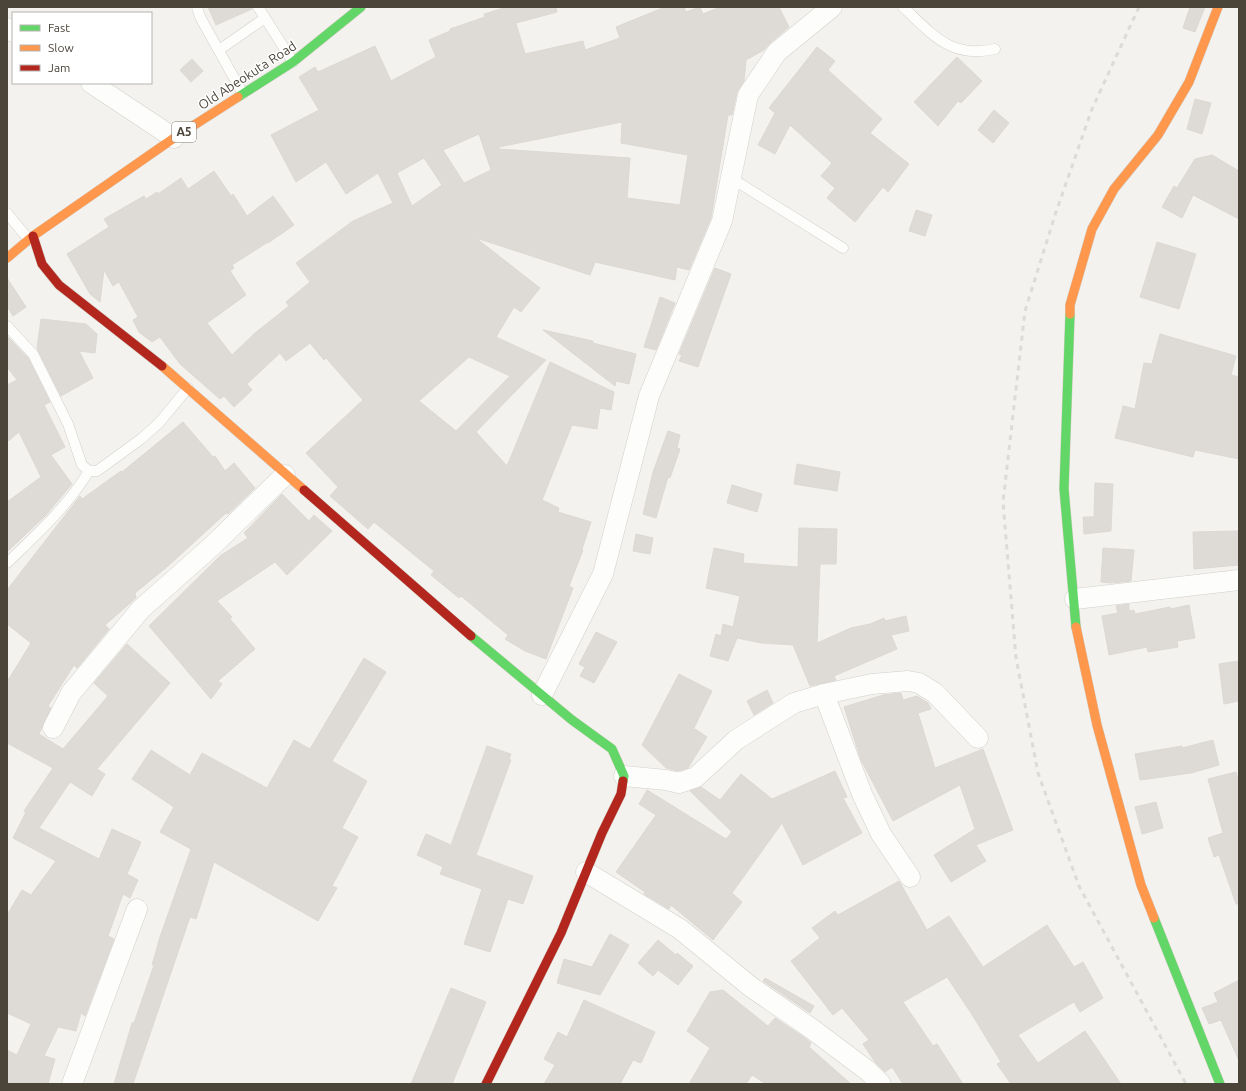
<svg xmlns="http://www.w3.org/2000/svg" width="1246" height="1091" font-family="Ubuntu,sans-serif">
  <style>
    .building { fill: #dedbd6; stroke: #dcd9d4; fill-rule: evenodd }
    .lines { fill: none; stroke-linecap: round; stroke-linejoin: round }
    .lane-casing { stroke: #d2d0cb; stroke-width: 11 }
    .street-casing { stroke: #d2d0cb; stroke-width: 21 }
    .fast-casing { stroke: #d3cfc5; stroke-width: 10 }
    .slow-casing { stroke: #d3cfc5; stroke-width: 10 }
    .jam-casing { stroke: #d3cfc5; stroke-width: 10 }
    .lane { stroke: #fdfdfc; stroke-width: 10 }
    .street { stroke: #fdfdfc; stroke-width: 20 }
    .fast { stroke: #63d668; stroke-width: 9 }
    .slow { stroke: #ff974d; stroke-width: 9 }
    .jam { stroke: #b3261e; stroke-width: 9 }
    .rail { stroke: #dbdbda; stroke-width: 3; stroke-dasharray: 5 5; stroke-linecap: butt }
    .labels { text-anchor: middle; stroke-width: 3; stroke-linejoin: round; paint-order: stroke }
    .shield { fill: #fff; stroke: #817c74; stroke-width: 1 }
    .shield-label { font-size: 12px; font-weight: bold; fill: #4b4439 }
    .street-label { font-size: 13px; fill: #4b4439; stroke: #fff }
  </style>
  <rect width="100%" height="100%" fill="#f4f2ee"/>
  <g class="building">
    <path d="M208 7H252V9L216 25Z"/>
    <path d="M507 7H556L557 12 516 23 525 54 583 41 585 50 620 38 616 27 665 7H684L686 12 700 7 703 14 720 7H779L789 27 770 43 764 50 746 60 744 81 737 92 732 115H728L711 218 689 270 677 267 675 280 595 262 590 275 476 238 540 288 521 312 514 307 496 337 546 360 476 432 507 466 550 362 614 392 611 410 600 408 597 429 572 425 542 500 559 508 558 512 591 522 582 549 583 550 569 586 573 588 546 659 525 651 505 639 508 635 461 596 459 598 431 575 434 571 374 522 368 529 330 496 338 487 306 453 363 400 326 358 324 360 310 343 286 361 280 353 247 384 252 390 234 407 224 396 220 399 180 364 160 337 152 342 139 332 133 320 138 317 119 282 113 286 104 270 100 302 90 294 67 254 109 227 104 219 144 196 146 199 157 192 158 194 181 178 188 189 214 171 231 196 233 194 247 216 273 196 294 225 268 243V242L232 265 234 268 230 271 246 295 207 323 232 355 255 333 289 306 286 302 310 282 296 263 353 221 393 203 378 173 346 194 326 162 296 182 271 135 319 110 299 77 315 67 318 72 375 46 391 81 436 57 429 40 450 31V29L485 17 484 14ZM622 122 621 143 688 155 680 205 627 198 630 158 499 149V147ZM479 134 491 170 464 183 443 150ZM424 158 442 185 412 206 397 173ZM469 357 510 376 456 431 419 401Z"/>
    <path d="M1190 7H1205L1195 32 1183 28Z"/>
    <path d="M817 47 835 61 828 70 882 119 870 133 909 164 888 192 883 187 855 222 827 198 835 188 821 176 832 163 790 125 775 154 758 145 775 113 769 108Z"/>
    <path d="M957 57 982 81 961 103 958 101 938 126 914 102Z"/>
    <path d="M192 59 203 71 191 82 180 70Z"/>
    <path d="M1195 99 1211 103 1202 134 1187 129Z"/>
    <path d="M994 110 1009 123 993 143 978 130Z"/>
    <path d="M1212 155 1239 171V219L1193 195 1182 218 1162 207 1174 186 1177 188 1195 159Z"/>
    <path d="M916 210 932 215 925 236 909 231Z"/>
    <path d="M1157 242 1196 254 1179 309 1140 297Z"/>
    <path d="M715 268 731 274 698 367 679 361 682 355 679 354Z"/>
    <path d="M7 278 26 307 13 316 7 306Z"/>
    <path d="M660 297 675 303 656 350 644 347Z"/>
    <path d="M41 319 86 324 97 334 95 353 79 351 93 378 61 396 37 348Z"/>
    <path d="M543 330 593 341V343L636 354 629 384 616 381 615 386Z"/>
    <path d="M1160 334 1236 356 1231 375 1239 377V459L1195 450 1193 457 1115 438 1123 406 1135 409 1144 363 1152 364Z"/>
    <path d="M7 336 28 358 50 402 44 405 65 447 51 455 72 484 46 515 7 552V502L41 477 19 432 7 442V385L17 380 7 367Z"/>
    <path d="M183 422 213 457 215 456 225 471 234 463 255 488 228 514 226 513 168 566 135 593 136 598 105 625 109 629 77 668 74 665 48 706 51 708 39 734 63 749 108 696 94 683 127 644 170 683 97 769 105 774 92 796 70 782 39 828 99 859 112 829 141 842 127 874 138 880 130 898 123 894 108 936 114 939 85 1016 81 1013 76 1031 58 1027 44 1056 55 1059 48 1084H7V1050L17 1055 31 1024 7 1013V915L22 890 31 895 56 861 13 838 26 812 24 811 53 768 7 743V682L31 643 7 624V590L80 496 82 499 121 471 122 472Z"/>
    <path d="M668 431 680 435 677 448 680 449 670 478 668 477 656 518 643 514 653 472Z"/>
    <path d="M797 464 840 472 837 491 794 484Z"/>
    <path d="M1095 483 1113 484 1111 531 1084 534 1083 517H1094Z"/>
    <path d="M732 485 762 494 757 512 727 503Z"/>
    <path d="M282 494 309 521 314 515 332 531 287 575 275 562 217 601 232 617 230 619 255 649 218 681 222 684 211 699 149 626 220 556 248 538 244 533Z"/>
    <path d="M799 528 837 529 836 564H820L817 643 851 628 870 624 884 618 885 621 906 616 909 631 891 635 897 649 834 676 836 680 810 686 793 645 761 643 737 638 728 661 710 656 716 634 721 636 723 624 733 627 740 596 706 588 714 548 744 554 743 563 798 567Z"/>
    <path d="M1239 531V565L1194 569 1193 532Z"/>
    <path d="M636 534 653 538 650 554 633 551Z"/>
    <path d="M1103 548 1134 550 1131 581 1111 583 1101 582Z"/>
    <path d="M1129 604V611L1134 610 1135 614 1170 607 1171 609 1189 605 1195 638 1177 641 1178 647 1148 652 1147 647 1109 655 1102 616 1118 613 1116 606Z"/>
    <path d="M596 632 617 642 594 683 580 676 585 667 579 664Z"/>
    <path d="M364 658 386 672 332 761 367 781 342 828 358 837 332 886 337 888 318 921 214 862 196 919 190 917 133 1084H114L132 1023H134L154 965H152L160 937 191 849 160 832 174 807 132 779 151 750 190 775 202 753 267 788 294 740 310 749Z"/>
    <path d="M1239 661V701L1224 704 1219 664Z"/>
    <path d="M679 674 712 691 693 730 695 729 707 737 688 768 678 771 666 768 642 745Z"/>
    <path d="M767 690 773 703 754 715 747 701Z"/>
    <path d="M901 693 903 700 917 696 928 703 931 709 918 713 935 768 983 749 1013 830 976 845 986 861 951 882 934 855 975 829 960 785 893 821 861 760 844 707 883 695Z"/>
    <path d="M1213 740 1219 765 1191 773 1140 780 1135 754 1182 746V748Z"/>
    <path d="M487 746 511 754 509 759 511 760 476 855 533 876 523 904 508 899 490 952 464 944 482 889 440 874 443 867 417 855 426 834 451 845Z"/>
    <path d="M835 771 847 797 843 798 862 833 803 865 782 823 732 893 742 902 713 940 671 905 669 909 644 894 645 892 616 872 656 815 639 804 647 790 726 839 732 832 690 791 701 787 720 800 741 774 772 799Z"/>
    <path d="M1236 772 1239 784V904H1236L1219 855 1214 857 1208 838 1223 833 1208 779Z"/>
    <path d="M1156 802 1163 828 1142 834 1135 807Z"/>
    <path d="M899 881 927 930 949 916 983 967 1047 925 1074 967 1083 962 1103 998 1080 1012 1074 1002 1018 1035 1038 1063 1085 1031 1121 1084H1011L997 1064 1001 1062 971 1013 947 977 903 1002 933 1046 937 1044 963 1084H903L892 1067 885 1072 875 1062 863 1044 869 1040 842 1008 833 1015 791 961 820 938 812 928 835 911 838 915Z"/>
    <path d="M610 934 629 945 600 995 557 983 564 959 592 967Z"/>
    <path d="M658 940 676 955 677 953 693 966 678 985 658 970 653 976 638 963Z"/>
    <path d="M765 978 814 1006 810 1013 763 981Z"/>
    <path d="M1239 980V1061L1221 1020 1209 1024 1202 1008 1218 1002 1214 993Z"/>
    <path d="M451 988 486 1002 452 1084H411Z"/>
    <path d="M723 990 768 1026 775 1018 805 1038 811 1043 809 1047 851 1084H766L752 1075 746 1084H689L710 1048 687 1031 710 992Z"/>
    <path d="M584 1000 655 1032 641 1063 633 1060 620 1084H544L555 1065 544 1059 558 1032 567 1037Z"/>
  </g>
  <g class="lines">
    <g class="lane-casing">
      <g id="lane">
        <path d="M197 7 200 17 243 94"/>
        <path d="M258 7 293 62"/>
        <path d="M903 7C933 35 951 59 995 49"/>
        <path d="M219 50 265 18"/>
        <path d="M731 178 843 248"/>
        <path d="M7 213 29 240"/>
        <path d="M7 326 33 354 68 424 82 465 89 471H97L141 439 159 423 188 388"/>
        <path d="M7 563C37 534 67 507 89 471"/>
      </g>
    </g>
    <g class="street-casing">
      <g id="street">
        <path d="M7 28 13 32"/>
        <path d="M91 83 174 138"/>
        <path d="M1075 599 1239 580"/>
        <path d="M824 694 862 794 881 834 910 877"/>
        <path d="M542 695 603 574 649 396 722 221 748 95 777 52 832 7"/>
        <path d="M53 728 71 693 141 609 211 547 285 475"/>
        <path d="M624 776 666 780 679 783 696 777 736 740 794 703 824 694 872 684 908 681 919 683 935 693 978 738"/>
        <path d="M586 872 680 929 751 987 812 1029 868 1071 881 1084"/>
        <path d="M72 1084 137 909"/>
      </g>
    </g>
    <g class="fast-casing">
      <g id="fast">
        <path d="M238 97 293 62 361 7"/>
        <path d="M1070 314 1064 489 1076 627"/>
        <path d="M471 636 572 720 612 749 624 776 623 781"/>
        <path d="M1154 918 1220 1084"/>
      </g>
    </g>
    <g class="slow-casing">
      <g id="slow">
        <path d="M7 258 33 236 174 138 238 97"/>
        <path d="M1070 314V305L1092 229 1114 189 1158 135 1189 82 1218 7"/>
        <path d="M162 366 304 490"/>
        <path d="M1076 627 1097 725 1141 885 1154 918"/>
      </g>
    </g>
    <g class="jam-casing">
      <g id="jam">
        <path d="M33 236 42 264 59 285 162 366"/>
        <path d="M304 490 471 636"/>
        <path d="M486 1084 561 933 602 833 621 794 623 781"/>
      </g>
    </g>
    <use href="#lane" class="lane"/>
    <use href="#street" class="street"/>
    <use href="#fast" class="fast"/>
    <use href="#slow" class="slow"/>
    <use href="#jam" class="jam"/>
    <path class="rail" d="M1139 7 1092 109 1056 212 1025 311 1003 502 1016 658 1038 773 1079 886 1186 1084"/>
  </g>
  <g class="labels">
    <rect class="shield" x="172" y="122" width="24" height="20" rx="3"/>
    <g class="shield-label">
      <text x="184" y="136">A5</text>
    </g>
    <g class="street-label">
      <text transform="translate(247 75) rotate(-33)" y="5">Old Abeokuta Road</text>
    </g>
  </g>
  <rect width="1246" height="1091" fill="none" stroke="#4b4439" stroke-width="16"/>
  <rect x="12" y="12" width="140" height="72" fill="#ffffff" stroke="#b7b4b0"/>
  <rect x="20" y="25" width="20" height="6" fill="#63d668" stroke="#b7b4b0"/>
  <text x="48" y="32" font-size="12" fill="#4b4439">Fast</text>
  <rect x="20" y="45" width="20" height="6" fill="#ff974d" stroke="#b7b4b0"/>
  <text x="48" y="52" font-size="12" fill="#4b4439">Slow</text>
  <rect x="20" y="65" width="20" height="6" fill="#b3261e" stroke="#b7b4b0"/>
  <text x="48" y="72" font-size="12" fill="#4b4439">Jam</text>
</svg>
